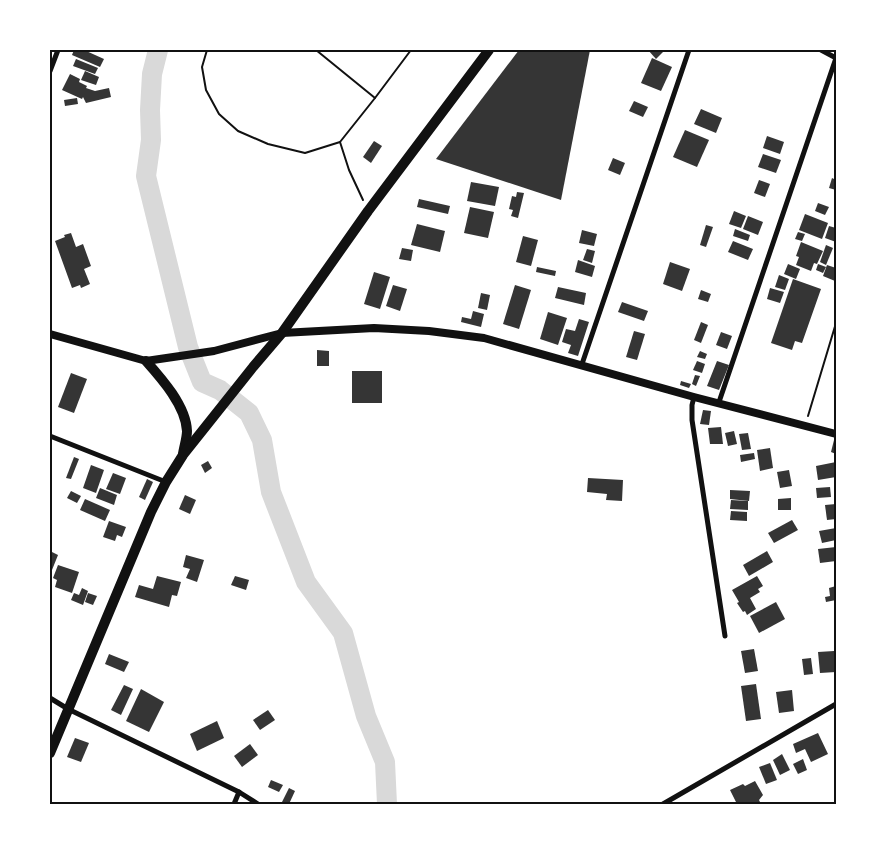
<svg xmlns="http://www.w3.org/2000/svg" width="886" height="854" font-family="'Zilla Slab',serif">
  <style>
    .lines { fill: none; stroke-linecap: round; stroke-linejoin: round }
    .river { stroke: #d9d9d9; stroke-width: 20 }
    .building { fill: #353535 }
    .path { stroke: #111; stroke-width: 2 }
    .minor { stroke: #111; stroke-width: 5 }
    .tertiary { stroke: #111; stroke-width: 8 }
    .primary { stroke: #111; stroke-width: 10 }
    .neatline { fill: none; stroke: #111; stroke-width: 2 }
  </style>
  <rect width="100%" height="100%" fill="#fff"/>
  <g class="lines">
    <path class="river" d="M158 50 152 74 150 110 151 140 146 176 188 347 202 382 220 390 249 413 262 440 271 492 306 582 343 633 366 716 385 762 387 804"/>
  </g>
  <g class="building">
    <path d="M74 50H84L104 59 100 67 72 55Z"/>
    <path d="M519 50H590L561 200 436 159Z"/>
    <path d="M648 50H665L656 59Z"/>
    <path d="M652 58 672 67 661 91 641 83Z"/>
    <path d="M76 59 98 68 95 74 73 66Z"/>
    <path d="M85 71 99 77 96 85 81 80Z"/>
    <path d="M70 74 80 79 79 82 87 86 86 88 95 91 109 88 111 97 86 103 83 97 82 99 62 90Z"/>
    <path d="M77 98 78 104 65 106 64 100Z"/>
    <path d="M634 101 648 107 643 117 629 111Z"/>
    <path d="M701 109 722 118 716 133 694 124Z"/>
    <path d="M685 130 709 140 697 167 673 157Z"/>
    <path d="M767 136 784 142 780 154 763 148Z"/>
    <path d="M374 141 382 146 371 163 363 157Z"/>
    <path d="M763 154 781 160 776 173 758 167Z"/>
    <path d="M613 158 625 163 620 175 608 170Z"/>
    <path d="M832 178 836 180V190L829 188Z"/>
    <path d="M759 180 770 184 765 197 754 193Z"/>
    <path d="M471 182 499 187 495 206 467 201Z"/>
    <path d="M517 192 524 193 518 218 511 216 513 210 509 209 512 196 516 197Z"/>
    <path d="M419 199 450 206 448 214 417 207Z"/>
    <path d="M818 203 829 207 825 215 815 211Z"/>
    <path d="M470 207 494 212 488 238 464 233Z"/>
    <path d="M734 211 746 216 741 228 729 224Z"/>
    <path d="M805 214 828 223 822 239 799 230Z"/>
    <path d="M748 216 763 222 758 235 743 229Z"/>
    <path d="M417 224 445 231 440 252 411 245Z"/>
    <path d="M706 225 713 227 706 247 700 245Z"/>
    <path d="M829 226 836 228V242L825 238Z"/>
    <path d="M735 229 750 235 748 241 733 236Z"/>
    <path d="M582 230 597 234 594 246 579 243Z"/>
    <path d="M798 232 805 234 802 241 795 239Z"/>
    <path d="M71 233 76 247 83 244 91 266 84 269 90 284 81 288 80 285 72 288 55 241 65 237 64 235Z"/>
    <path d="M523 236 538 240 531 266 516 262Z"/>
    <path d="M733 241 753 249 748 260 728 252Z"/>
    <path d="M801 242 823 251 817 264 814 263 811 271 796 265 799 257 796 256Z"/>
    <path d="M826 245 833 248 826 265 820 262Z"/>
    <path d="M402 248 413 250 411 261 399 259Z"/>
    <path d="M587 249 595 251 592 263 583 260Z"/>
    <path d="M578 260 595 266 592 277 575 272Z"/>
    <path d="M670 262 690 269 682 291 663 284Z"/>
    <path d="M788 264 800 269 796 279 784 274Z"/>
    <path d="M818 264 826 267 823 273 816 270Z"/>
    <path d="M827 265 836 268 835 281 823 276Z"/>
    <path d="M537 267 556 271 555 276 536 272Z"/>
    <path d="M374 272 390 277 380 309 364 304Z"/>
    <path d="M779 275 789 279 785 290 775 287Z"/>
    <path d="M793 279 821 289 802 343 795 341 792 350 771 343Z"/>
    <path d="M393 285 407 289 400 311 386 306Z"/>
    <path d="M515 285 531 290 519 329 503 324Z"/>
    <path d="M558 287 586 293 584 305 555 298Z"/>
    <path d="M770 288 784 292 780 303 767 299Z"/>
    <path d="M701 290 711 294 708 302 698 299Z"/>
    <path d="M481 293 490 295 487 310 478 308Z"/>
    <path d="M622 302 648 311 644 321 618 312Z"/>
    <path d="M473 311 484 314 481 327 461 322 462 317 471 319Z"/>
    <path d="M548 312 567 318 558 345 540 339Z"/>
    <path d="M579 319 589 322 578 356 568 353 571 345 562 342 566 329 575 331Z"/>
    <path d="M701 322 708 325 701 343 694 340Z"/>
    <path d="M634 331 645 334 637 360 626 357Z"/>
    <path d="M721 332 732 336 727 349 716 345Z"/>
    <path d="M317 350 329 351V366H317Z"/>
    <path d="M700 351 707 354 705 359 697 357Z"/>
    <path d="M697 361 705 364 702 373 693 370Z"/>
    <path d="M717 361 729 365 719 390 707 386Z"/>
    <rect x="352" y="371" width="30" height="32"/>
    <path d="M71 373 87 379 74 413 58 407Z"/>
    <path d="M695 375 700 376 696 386 692 384Z"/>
    <path d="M681 381 691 384 689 388 680 385Z"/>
    <path d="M703 410 711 411 709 425 700 424Z"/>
    <path d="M721 427 723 444H710L708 428Z"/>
    <path d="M734 431 737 444 728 446 725 433Z"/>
    <path d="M748 433 751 449 742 450 739 434Z"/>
    <path d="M835 436H836V454L831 452Z"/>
    <path d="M770 448 773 468 760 471 757 450Z"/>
    <path d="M754 453 755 459 741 462 740 455Z"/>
    <path d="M74 457 79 459 71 479 66 478Z"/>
    <path d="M208 461 212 468 205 473 201 465Z"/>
    <path d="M836 462V477L818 480 816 466Z"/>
    <path d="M91 465 104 470 96 493 83 488Z"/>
    <path d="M789 470 792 486 780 488 777 472Z"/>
    <path d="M113 473 126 478 120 494 106 489Z"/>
    <path d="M588 478 623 480 622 501 606 500 607 494 587 492Z"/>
    <path d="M147 479 153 482 145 500 139 497Z"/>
    <path d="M830 487 831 497 817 498 816 488Z"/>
    <path d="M100 488 117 495 114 505 96 498Z"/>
    <path d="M730 490 750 491 749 501 730 499Z"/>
    <path d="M71 491 81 496 77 503 67 498Z"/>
    <path d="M185 495 196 500 190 514 179 509Z"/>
    <path d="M791 498V510H778V499Z"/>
    <path d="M85 499 110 510 105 521 80 510Z"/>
    <path d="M731 500 748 501V510L730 509Z"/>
    <path d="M836 504V519L827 520 825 505Z"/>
    <path d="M731 511 747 512V521L730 520Z"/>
    <path d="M792 520 798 530 774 543 768 533Z"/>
    <path d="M109 521 126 527 122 537 117 535 115 541 103 537Z"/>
    <path d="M836 528V540L822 543 819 531Z"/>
    <path d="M836 547V561L820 563 818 549Z"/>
    <path d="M50 551 58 555 50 575Z"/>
    <path d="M767 551 773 562 749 576 743 565Z"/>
    <path d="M186 555 204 560 197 582 186 578 190 569 183 567Z"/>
    <path d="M58 565 79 572 72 593 55 587 57 580 53 578Z"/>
    <path d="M157 576 181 582 177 596 172 595 169 607 135 597 139 585 153 589Z"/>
    <path d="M235 576 249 580 246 590 231 585Z"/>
    <path d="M757 576 763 586 758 589 760 592 750 598 756 609 747 615 745 611 743 612 737 603 739 602 732 590Z"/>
    <path d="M836 586V600L826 602 825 597 830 596 829 588Z"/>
    <path d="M82 588 88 591 83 605 71 600 74 593 79 595Z"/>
    <path d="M88 593 97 596 93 605 85 602Z"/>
    <path d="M776 602 785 619 759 633 750 616Z"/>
    <path d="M754 649 758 671 745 673 741 651Z"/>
    <path d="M834 651 836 672 820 673 818 652Z"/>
    <path d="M109 654 129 662 124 672 105 664Z"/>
    <path d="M811 658 813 674 804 675 802 659Z"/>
    <path d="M756 684 761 719 746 721 741 686Z"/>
    <path d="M124 685 133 689 121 715 111 710Z"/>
    <path d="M141 689 164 702 149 732 126 721Z"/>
    <path d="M792 690 794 711 779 713 776 692Z"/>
    <path d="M268 710 275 720 260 730 253 720Z"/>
    <path d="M217 721 224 738 197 751 190 734Z"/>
    <path d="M818 733 828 754 811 762 805 749 796 753 793 744Z"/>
    <path d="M75 738 89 743 81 762 67 757Z"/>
    <path d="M250 744 258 755 242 767 234 756Z"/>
    <path d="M782 754 790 770 780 775 773 760Z"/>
    <path d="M803 759 807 770 798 774 793 764Z"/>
    <path d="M770 763 777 780 766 784 759 767Z"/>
    <path d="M271 780 283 785 279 792 268 787Z"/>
    <path d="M755 781 763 795 759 800 761 804H737L730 790 743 784 745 786Z"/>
    <path d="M289 788 295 791 289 804H281Z"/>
  </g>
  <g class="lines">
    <g class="path">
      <path d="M207 50 202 67 206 90 219 114 238 131 268 144 305 153 340 142 375 98 316 50"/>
      <path d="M375 98 411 50"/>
      <path d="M340 142 349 170 363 200"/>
      <path d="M808 416 836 323"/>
    </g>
    <g class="minor">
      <path d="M821 50 836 58"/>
      <path d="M50 71 58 50"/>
      <path d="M582 364 689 50"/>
      <path d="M694 397 692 405V420L725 636"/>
      <path d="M719 402 836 58"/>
      <path d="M50 436 166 482"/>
      <path d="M50 698 68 709 239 792 258 804"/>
      <path d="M234 804 239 792"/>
      <path d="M663 804 836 704"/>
    </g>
    <path class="tertiary" d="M50 334 146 361 214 351 282 333 374 328 429 331 484 338 694 397 836 434"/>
    <g class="primary">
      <path d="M146 361C162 379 186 406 187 431 187 438 184 447 183 454"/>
      <path d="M50 753 151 512 166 482 183 455 253 367 282 333 368 211 489 50"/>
    </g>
  </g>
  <rect width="886" height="854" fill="none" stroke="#ffffff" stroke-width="102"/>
  <rect x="51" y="51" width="784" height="752" class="neatline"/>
</svg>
